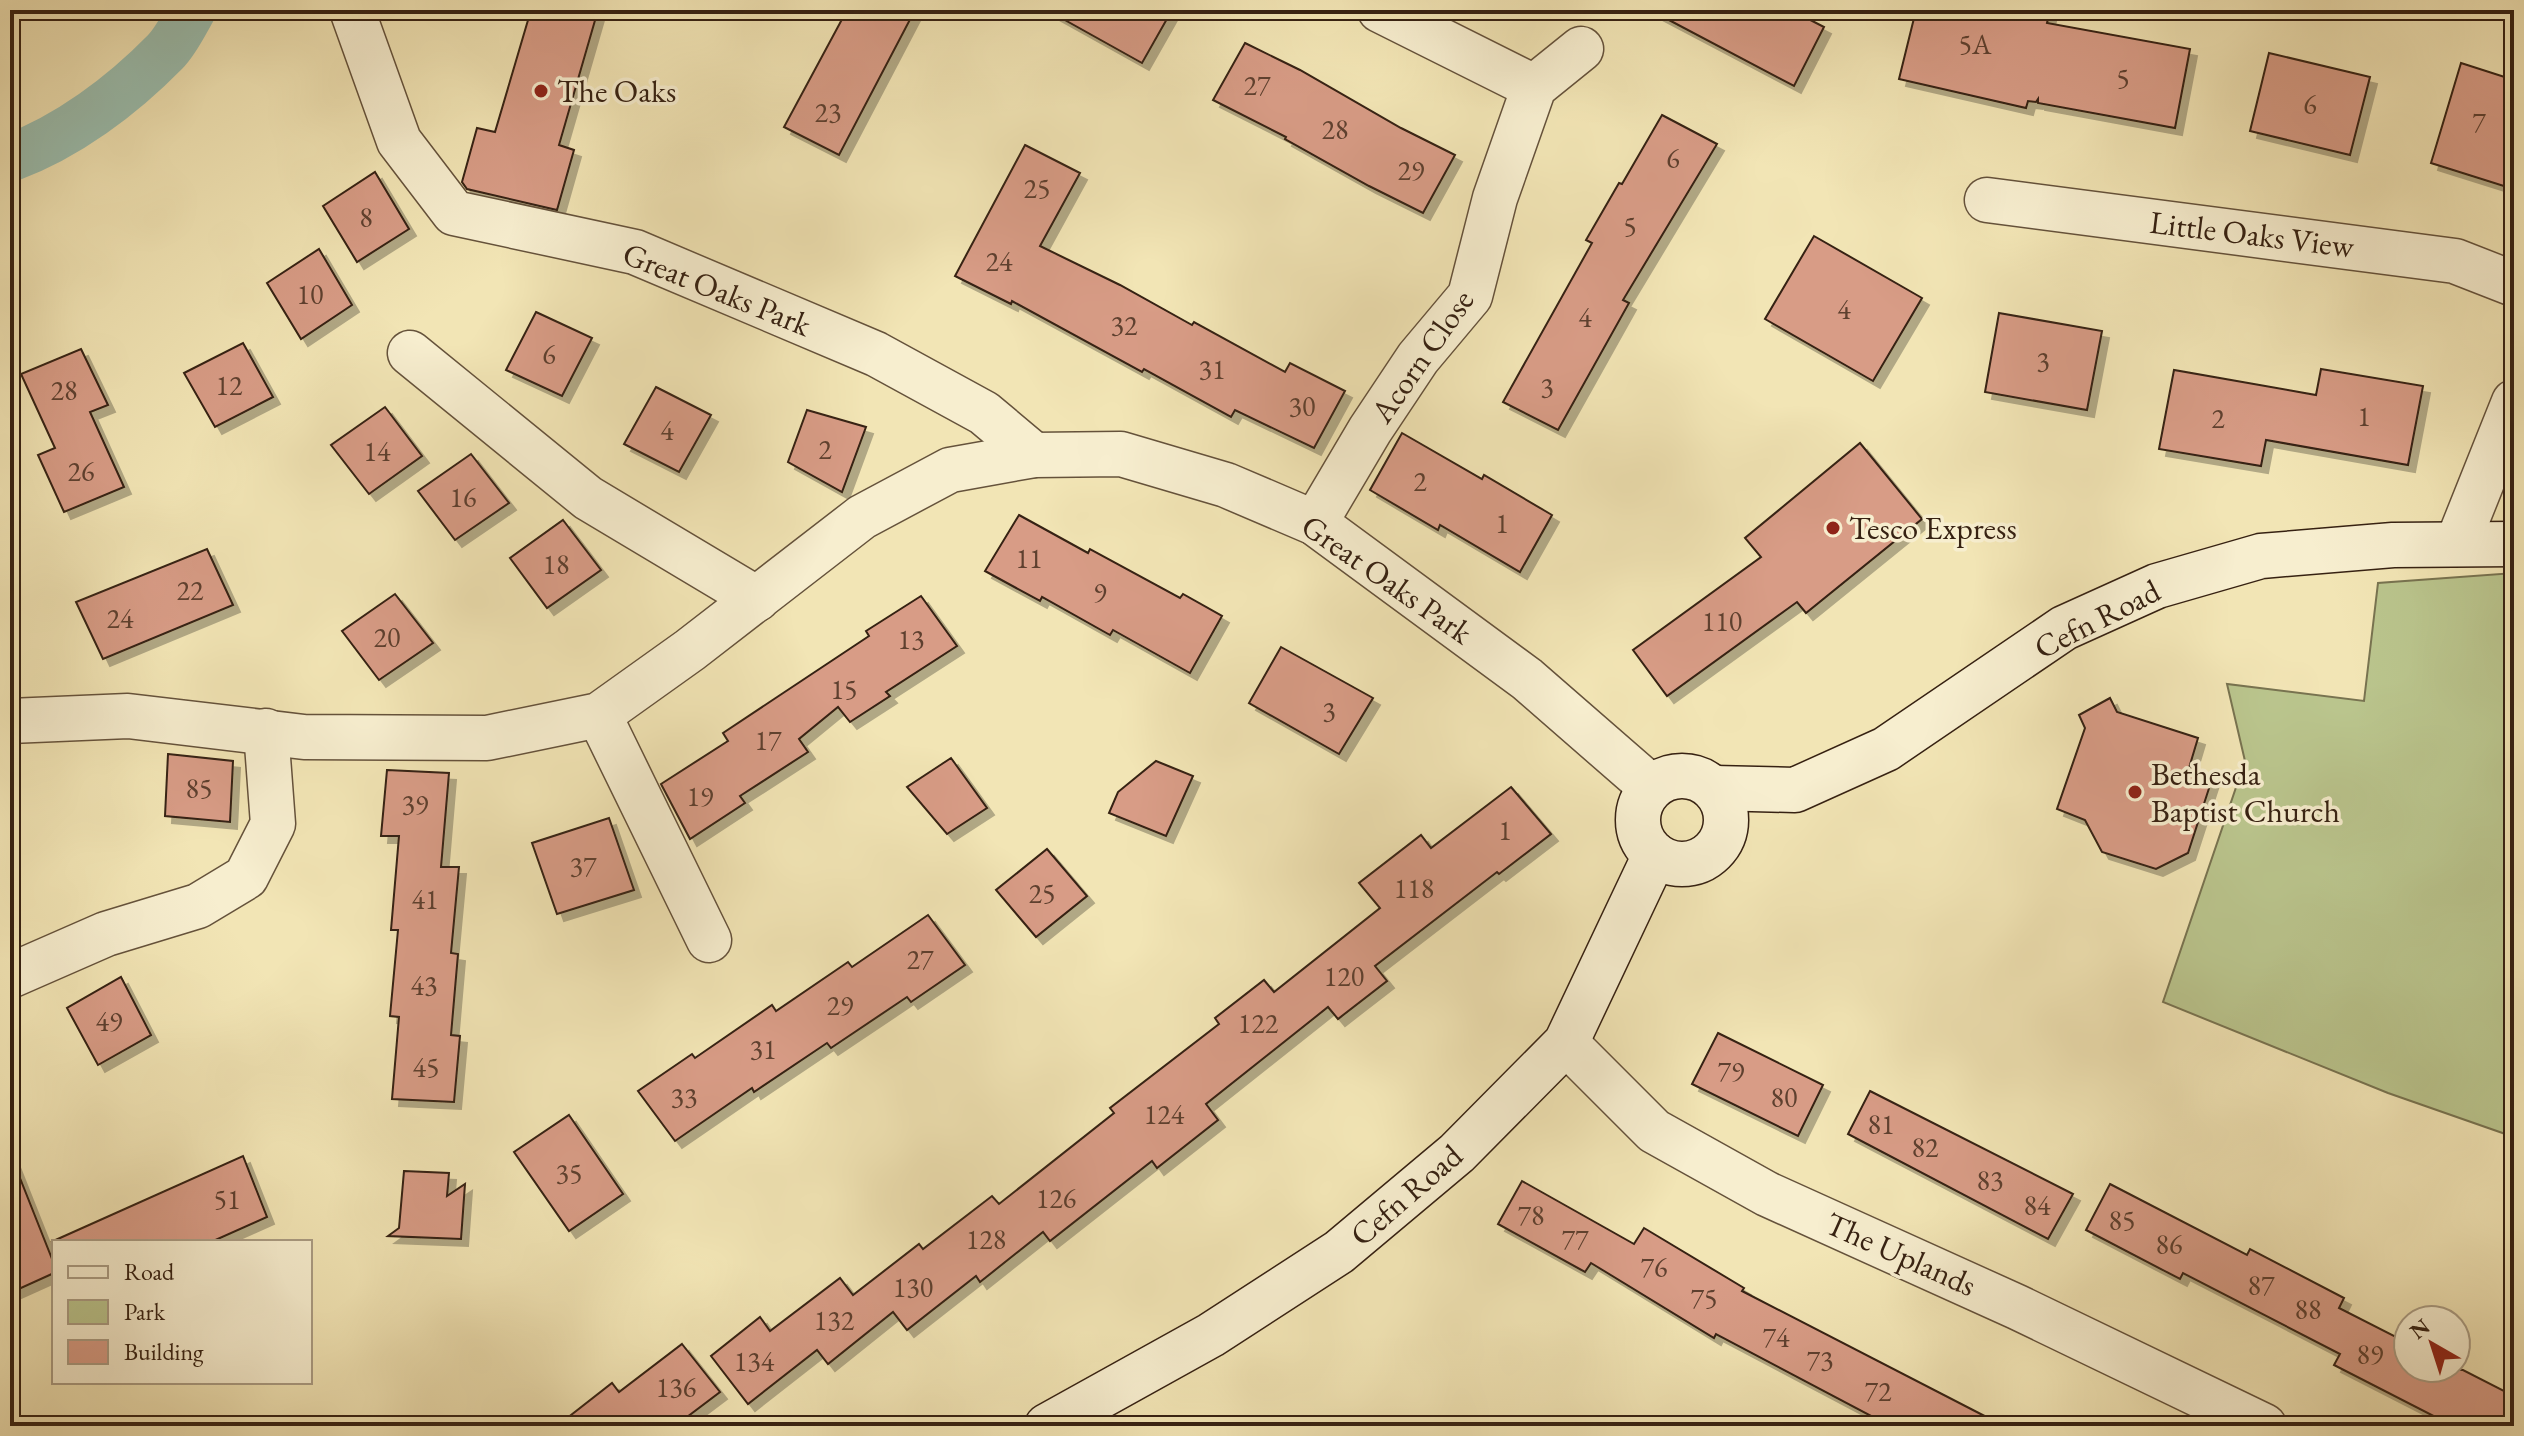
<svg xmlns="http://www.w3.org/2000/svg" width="2524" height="1436" font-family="'EB Garamond',serif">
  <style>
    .green { fill: #bac58d; stroke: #787350; stroke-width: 2 }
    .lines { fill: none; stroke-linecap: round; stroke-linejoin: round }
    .canal { stroke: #9bbfb0; stroke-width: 48 }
    .building { fill: #d89c86; stroke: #362112; stroke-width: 2; filter: url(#shadow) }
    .minor-casing { stroke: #65523b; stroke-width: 47 }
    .secondary-casing { stroke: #362112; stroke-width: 47 }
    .minor { stroke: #f7eecf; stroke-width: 44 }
    .secondary { stroke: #f7eecf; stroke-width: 44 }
    .poi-dot { fill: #8f2418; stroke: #f7eecf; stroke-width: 3 }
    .labels { text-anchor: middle; stroke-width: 7; stroke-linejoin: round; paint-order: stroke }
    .number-label { font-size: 28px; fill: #5e402f }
    .poi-label { font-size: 32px; fill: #362112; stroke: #f7eecf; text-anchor: start }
    .street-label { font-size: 32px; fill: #362112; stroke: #f7eecf }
  </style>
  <defs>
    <filter id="shadow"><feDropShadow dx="7" dy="7" stdDeviation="0" flood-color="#0004"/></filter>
  </defs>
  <rect width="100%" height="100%" fill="#f2e5b5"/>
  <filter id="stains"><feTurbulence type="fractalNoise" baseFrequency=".0025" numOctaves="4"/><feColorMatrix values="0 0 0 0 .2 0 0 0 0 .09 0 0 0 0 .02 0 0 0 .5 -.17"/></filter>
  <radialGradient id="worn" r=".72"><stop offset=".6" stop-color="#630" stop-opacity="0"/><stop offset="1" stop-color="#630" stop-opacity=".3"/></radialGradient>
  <path class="green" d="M2514 573V661L2510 696 2514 704V1137L2388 1093 2163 1002 2245 761 2227 684 2364 701 2378 583Z"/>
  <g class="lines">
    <path class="canal" d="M10 158C67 137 122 96 165 52 176 41 184 24 192 10"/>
  </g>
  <g class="building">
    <path d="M531 10H598L559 145 574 150 557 210 467 189 462 182 477 128 495 132Z"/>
    <path d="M847 10H915L839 155 784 127Z"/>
    <path d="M1047 10H1172L1142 63Z"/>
    <path d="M1650 10H1791L1824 27 1794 86Z"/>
    <path d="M1916 10H2050L2047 23 2190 49 2175 128 2038 103V99L2036 102 2028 101 2026 108 1899 79Z"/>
    <path d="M1245 43 1300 70 1401 128 1455 155 1423 213 1369 186 1285 139 1286 137 1213 100Z"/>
    <path d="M2269 53 2370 77 2350 155 2250 131Z"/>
    <path d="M2461 63 2514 80V164L2507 187 2431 163Z"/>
    <path d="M1662 115 1717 144 1623 300 1629 303 1558 430 1503 402 1592 243 1586 240 1619 183 1622 184Z"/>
    <path d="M1025 145 1080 173 1040 246 1120 285 1192 325 1194 322 1285 372 1290 363 1345 391 1314 448 1235 410 1231 417 1144 369 1142 372 1012 301 1011 304 955 276Z"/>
    <path d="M375 172 409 229 357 262 323 206Z"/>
    <path d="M1814 236 1922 298 1873 381 1765 319Z"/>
    <path d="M319 249 352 305 301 339 267 283Z"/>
    <path d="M536 312 592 338 562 396 506 370Z"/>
    <path d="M1999 313 2102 331 2087 410 1985 392Z"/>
    <path d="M243 343 273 397 215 427 184 373Z"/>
    <path d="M81 349 108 405 90 412 124 487 64 512 38 455 55 448 21 374Z"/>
    <path d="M2321 369 2423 386 2408 465 2266 440 2261 466 2159 449 2174 370 2316 395Z"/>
    <path d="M656 387 711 415 679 472 624 444Z"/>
    <path d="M385 407 422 456 369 494 331 445Z"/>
    <path d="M807 410 866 427 842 492 788 462Z"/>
    <path d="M1402 433 1482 479 1484 475 1552 515 1520 572 1440 525 1438 530 1370 490Z"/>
    <path d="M1860 443 1922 519 1806 613 1797 602 1667 696 1633 650 1761 557 1745 538Z"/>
    <path d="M471 454 509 503 455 540 418 491Z"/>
    <path d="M1019 515 1088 553 1090 549 1180 598 1183 594 1222 616 1190 673 1113 630 1110 635 1042 597 1040 601 985 571Z"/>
    <path d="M563 520 601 570 547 608 510 558Z"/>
    <path d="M207 549 233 605 103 659 76 602Z"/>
    <path d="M395 594 433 643 379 680 342 631Z"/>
    <path d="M921 596 957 646 886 692 890 696 850 722 838 707 799 739 808 752 740 796 745 803 690 839 661 784 728 741 723 733 869 636 866 631Z"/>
    <path d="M1281 647 1373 698 1339 754 1249 703Z"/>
    <path d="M2110 698 2117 712 2198 738 2189 768 2213 776 2188 853 2156 869 2102 852 2085 820 2057 809 2085 728 2079 715Z"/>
    <path d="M168 754 233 761 230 822 165 816Z"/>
    <path d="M951 758 987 808 947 834 907 787Z"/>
    <path d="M1156 761 1193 776 1166 836 1109 813 1118 792Z"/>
    <path d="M387 770 449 773 441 867H459L451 953 458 954 451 1035 460 1036 454 1102 392 1099 399 1017 390 1016 398 930H391L399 836H381Z"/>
    <path d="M1511 787 1551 834 1499 874 1497 872 1375 966 1387 981 1338 1019 1328 1007 1206 1104 1218 1120 1157 1168 1152 1161 1050 1241 1043 1232 980 1282 976 1276 907 1330 893 1312 828 1364 817 1350 748 1404 711 1356 760 1317 770 1331 840 1278 853 1295 919 1244 923 1249 992 1196 999 1204 1114 1113 1110 1108 1219 1024 1215 1018 1264 980 1274 992 1380 908 1359 883 1421 835 1431 848Z"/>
    <path d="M609 818 634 890 557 914 532 843Z"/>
    <path d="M1047 849 1087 896 1036 937 996 890Z"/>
    <path d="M928 915 965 965 911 1002 907 997 831 1048 827 1043 754 1092 752 1088 675 1141 638 1091 692 1054 695 1058 772 1005 776 1011 848 962 852 967Z"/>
    <path d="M121 977 151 1035 98 1065 67 1008Z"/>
    <path d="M1718 1033 1823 1085 1798 1136 1692 1084Z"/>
    <path d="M1870 1091 2073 1194 2048 1239 1848 1134Z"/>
    <path d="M569 1115 623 1194 569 1231 514 1152Z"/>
    <path d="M243 1156 267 1217 211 1242H51Z"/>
    <path d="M10 1158H12L54 1264V1273L10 1293Z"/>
    <path d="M404 1171 449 1173 447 1196 465 1184 461 1239 388 1236 399 1228Z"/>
    <path d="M1522 1181 1634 1244 1644 1228 1744 1288 1742 1291 2004 1426H1890L1716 1334 1714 1338 1591 1263 1585 1272 1498 1224Z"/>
    <path d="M2110 1184 2247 1255 2250 1249 2344 1298 2339 1308 2408 1343V1368L2463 1370 2514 1396V1426H2453L2334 1365 2340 1354 2183 1273 2180 1279 2086 1230Z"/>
    <path d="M682 1344 720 1392 675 1426H557L612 1383 619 1392Z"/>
  </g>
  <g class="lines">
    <g class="minor-casing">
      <g id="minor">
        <path d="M352 10 399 141 454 213 635 252 876 354 984 413 1034 455"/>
        <path d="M1380 10 1534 87"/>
        <path d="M1987 200 2455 261 2514 284"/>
        <path d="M410 353 588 498 757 599"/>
        <path d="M1315 523 1370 430 1418 358 1470 296 1495 198 1534 87 1581 49"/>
        <path d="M2458 542 2514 402"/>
        <path d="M599 715 709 940"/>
        <path d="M10 721 128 716 304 737 487 738 599 715 690 650 862 517 950 470 1034 455 1121 454 1226 485 1315 523 1527 679 1651 787"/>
        <path d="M10 976 106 934 198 906 246 877 273 824 266 731"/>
        <path d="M1566 1043 1654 1131 1767 1194 2017 1307 2264 1426"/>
      </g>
    </g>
    <g class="secondary-casing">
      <g id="secondary">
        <circle cx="1682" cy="820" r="44"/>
        <path d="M1714 788 1795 790 1886 749 2064 628 2157 586 2261 556 2393 545 2514 544"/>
        <path d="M1047 1426 1211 1335 1339 1252 1457 1153 1566 1043 1655 855"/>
      </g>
    </g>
    <use href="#minor" class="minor"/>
    <use href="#secondary" class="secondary"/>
  </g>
  <g class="poi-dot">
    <circle cx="541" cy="91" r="8"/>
    <circle cx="1833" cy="528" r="8"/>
    <circle cx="2135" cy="792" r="8"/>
  </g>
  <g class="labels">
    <g class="number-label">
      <text x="1975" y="54">5A</text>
      <text x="2123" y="88">5</text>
      <text x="1257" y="95">27</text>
      <text x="2310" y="114">6</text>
      <text x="828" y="122">23</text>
      <text x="2479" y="132">7</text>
      <text x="1335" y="139">28</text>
      <text x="1673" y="168">6</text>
      <text x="1411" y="180">29</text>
      <text x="1037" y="198">25</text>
      <text x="366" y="227">8</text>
      <text x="1630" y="236">5</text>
      <text x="999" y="271">24</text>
      <text x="310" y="304">10</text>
      <text x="1844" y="319">4</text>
      <text x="1585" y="327">4</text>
      <text x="1124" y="335">32</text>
      <text x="549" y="364">6</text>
      <text x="2043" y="371">3</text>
      <text x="1212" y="379">31</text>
      <text x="229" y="395">12</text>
      <text x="1547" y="397">3</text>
      <text x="64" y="400">28</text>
      <text x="1302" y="416">30</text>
      <text x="2364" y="426">1</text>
      <text x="2218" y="428">2</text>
      <text x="667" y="440">4</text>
      <text x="825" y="459">2</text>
      <text x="377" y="461">14</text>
      <text x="81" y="481">26</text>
      <text x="1420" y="491">2</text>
      <text x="463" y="507">16</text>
      <text x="1502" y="533">1</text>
      <text x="1029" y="568">11</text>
      <text x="556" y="574">18</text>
      <text x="190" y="600">22</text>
      <text x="1100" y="602">9</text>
      <text x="120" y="628">24</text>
      <text x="1722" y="631">110</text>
      <text x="387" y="647">20</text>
      <text x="911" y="649">13</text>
      <text x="844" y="699">15</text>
      <text x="1329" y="721">3</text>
      <text x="768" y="750">17</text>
      <text x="199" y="798">85</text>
      <text x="700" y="806">19</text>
      <text x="415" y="814">39</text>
      <text x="1505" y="840">1</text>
      <text x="583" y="876">37</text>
      <text x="1414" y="898">118</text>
      <text x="1042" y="903">25</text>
      <text x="425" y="909">41</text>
      <text x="920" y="969">27</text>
      <text x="1344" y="986">120</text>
      <text x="424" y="995">43</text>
      <text x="840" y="1015">29</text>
      <text x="109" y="1031">49</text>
      <text x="1258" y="1033">122</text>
      <text x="763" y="1059">31</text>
      <text x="426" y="1077">45</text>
      <text x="1731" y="1081">79</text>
      <text x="684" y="1107">33</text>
      <text x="1784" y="1107">80</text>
      <text x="1164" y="1124">124</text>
      <text x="1881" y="1134">81</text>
      <text x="1925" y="1157">82</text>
      <text x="569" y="1183">35</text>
      <text x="1990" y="1190">83</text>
      <text x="1056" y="1208">126</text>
      <text x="227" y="1209">51</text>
      <text x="2037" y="1215">84</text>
      <text x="1531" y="1225">78</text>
      <text x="2122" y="1230">85</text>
      <text x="986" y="1249">128</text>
      <text x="1575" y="1249">77</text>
      <text x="2169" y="1254">86</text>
      <text x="1654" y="1277">76</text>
      <text x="2261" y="1295">87</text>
      <text x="913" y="1297">130</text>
      <text x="1704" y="1308">75</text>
      <text x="2308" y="1319">88</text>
      <text x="834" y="1330">132</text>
      <text x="1776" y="1347">74</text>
      <text x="2370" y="1364">89</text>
      <text x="1820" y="1370">73</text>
      <text x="754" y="1371">134</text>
      <text x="676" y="1397">136</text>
      <text x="1878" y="1401">72</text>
    </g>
    <g class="poi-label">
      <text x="557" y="102">The Oaks</text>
      <text x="1849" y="539">Tesco Express</text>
      <text x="2151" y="785">Bethesda<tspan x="2151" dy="37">Baptist Church</tspan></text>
    </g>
    <g class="street-label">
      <text transform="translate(2252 234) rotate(7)" y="11">Little Oaks View</text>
      <text transform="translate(717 289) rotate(22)" y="11">Great Oaks Park</text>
      <text transform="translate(1422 356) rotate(-55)" y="11">Acorn Close</text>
      <text transform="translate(1387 579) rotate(35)" y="11">Great Oaks Park</text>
      <text transform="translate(2097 619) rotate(-27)" y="11">Cefn Road</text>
      <text transform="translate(1406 1195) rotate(-41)" y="11">Cefn Road</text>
      <text transform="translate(1901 1254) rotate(24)" y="11">The Uplands</text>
    </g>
  </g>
  <rect width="2524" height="1436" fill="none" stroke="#f2e5b5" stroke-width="40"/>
  <rect x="12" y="12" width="2500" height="1412" fill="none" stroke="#362112" stroke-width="4"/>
  <rect x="20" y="20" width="2484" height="1396" fill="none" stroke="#362112" stroke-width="2"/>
  <rect x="52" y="1240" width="260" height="144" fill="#f7eecf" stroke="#aa9c83" stroke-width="2"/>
  <rect x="68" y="1266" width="40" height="12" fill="#f7eecf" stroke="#aa9c83" stroke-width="2"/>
  <text x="124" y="1280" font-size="24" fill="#362112">Road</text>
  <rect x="68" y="1300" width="40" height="24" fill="#bac58d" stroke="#aa9c83" stroke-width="2"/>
  <text x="124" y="1320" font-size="24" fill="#362112">Park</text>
  <rect x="68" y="1340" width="40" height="24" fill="#d89c86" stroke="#aa9c83" stroke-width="2"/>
  <text x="124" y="1360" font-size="24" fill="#362112">Building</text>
  <g transform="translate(2432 1344) rotate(321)"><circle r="38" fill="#f7eecf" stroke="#aa9c83" stroke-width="2"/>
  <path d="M0-6L14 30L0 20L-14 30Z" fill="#8f2418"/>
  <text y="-12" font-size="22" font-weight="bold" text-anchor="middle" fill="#362112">N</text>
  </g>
  <rect width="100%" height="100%" filter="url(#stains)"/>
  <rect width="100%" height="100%" fill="url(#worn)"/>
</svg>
